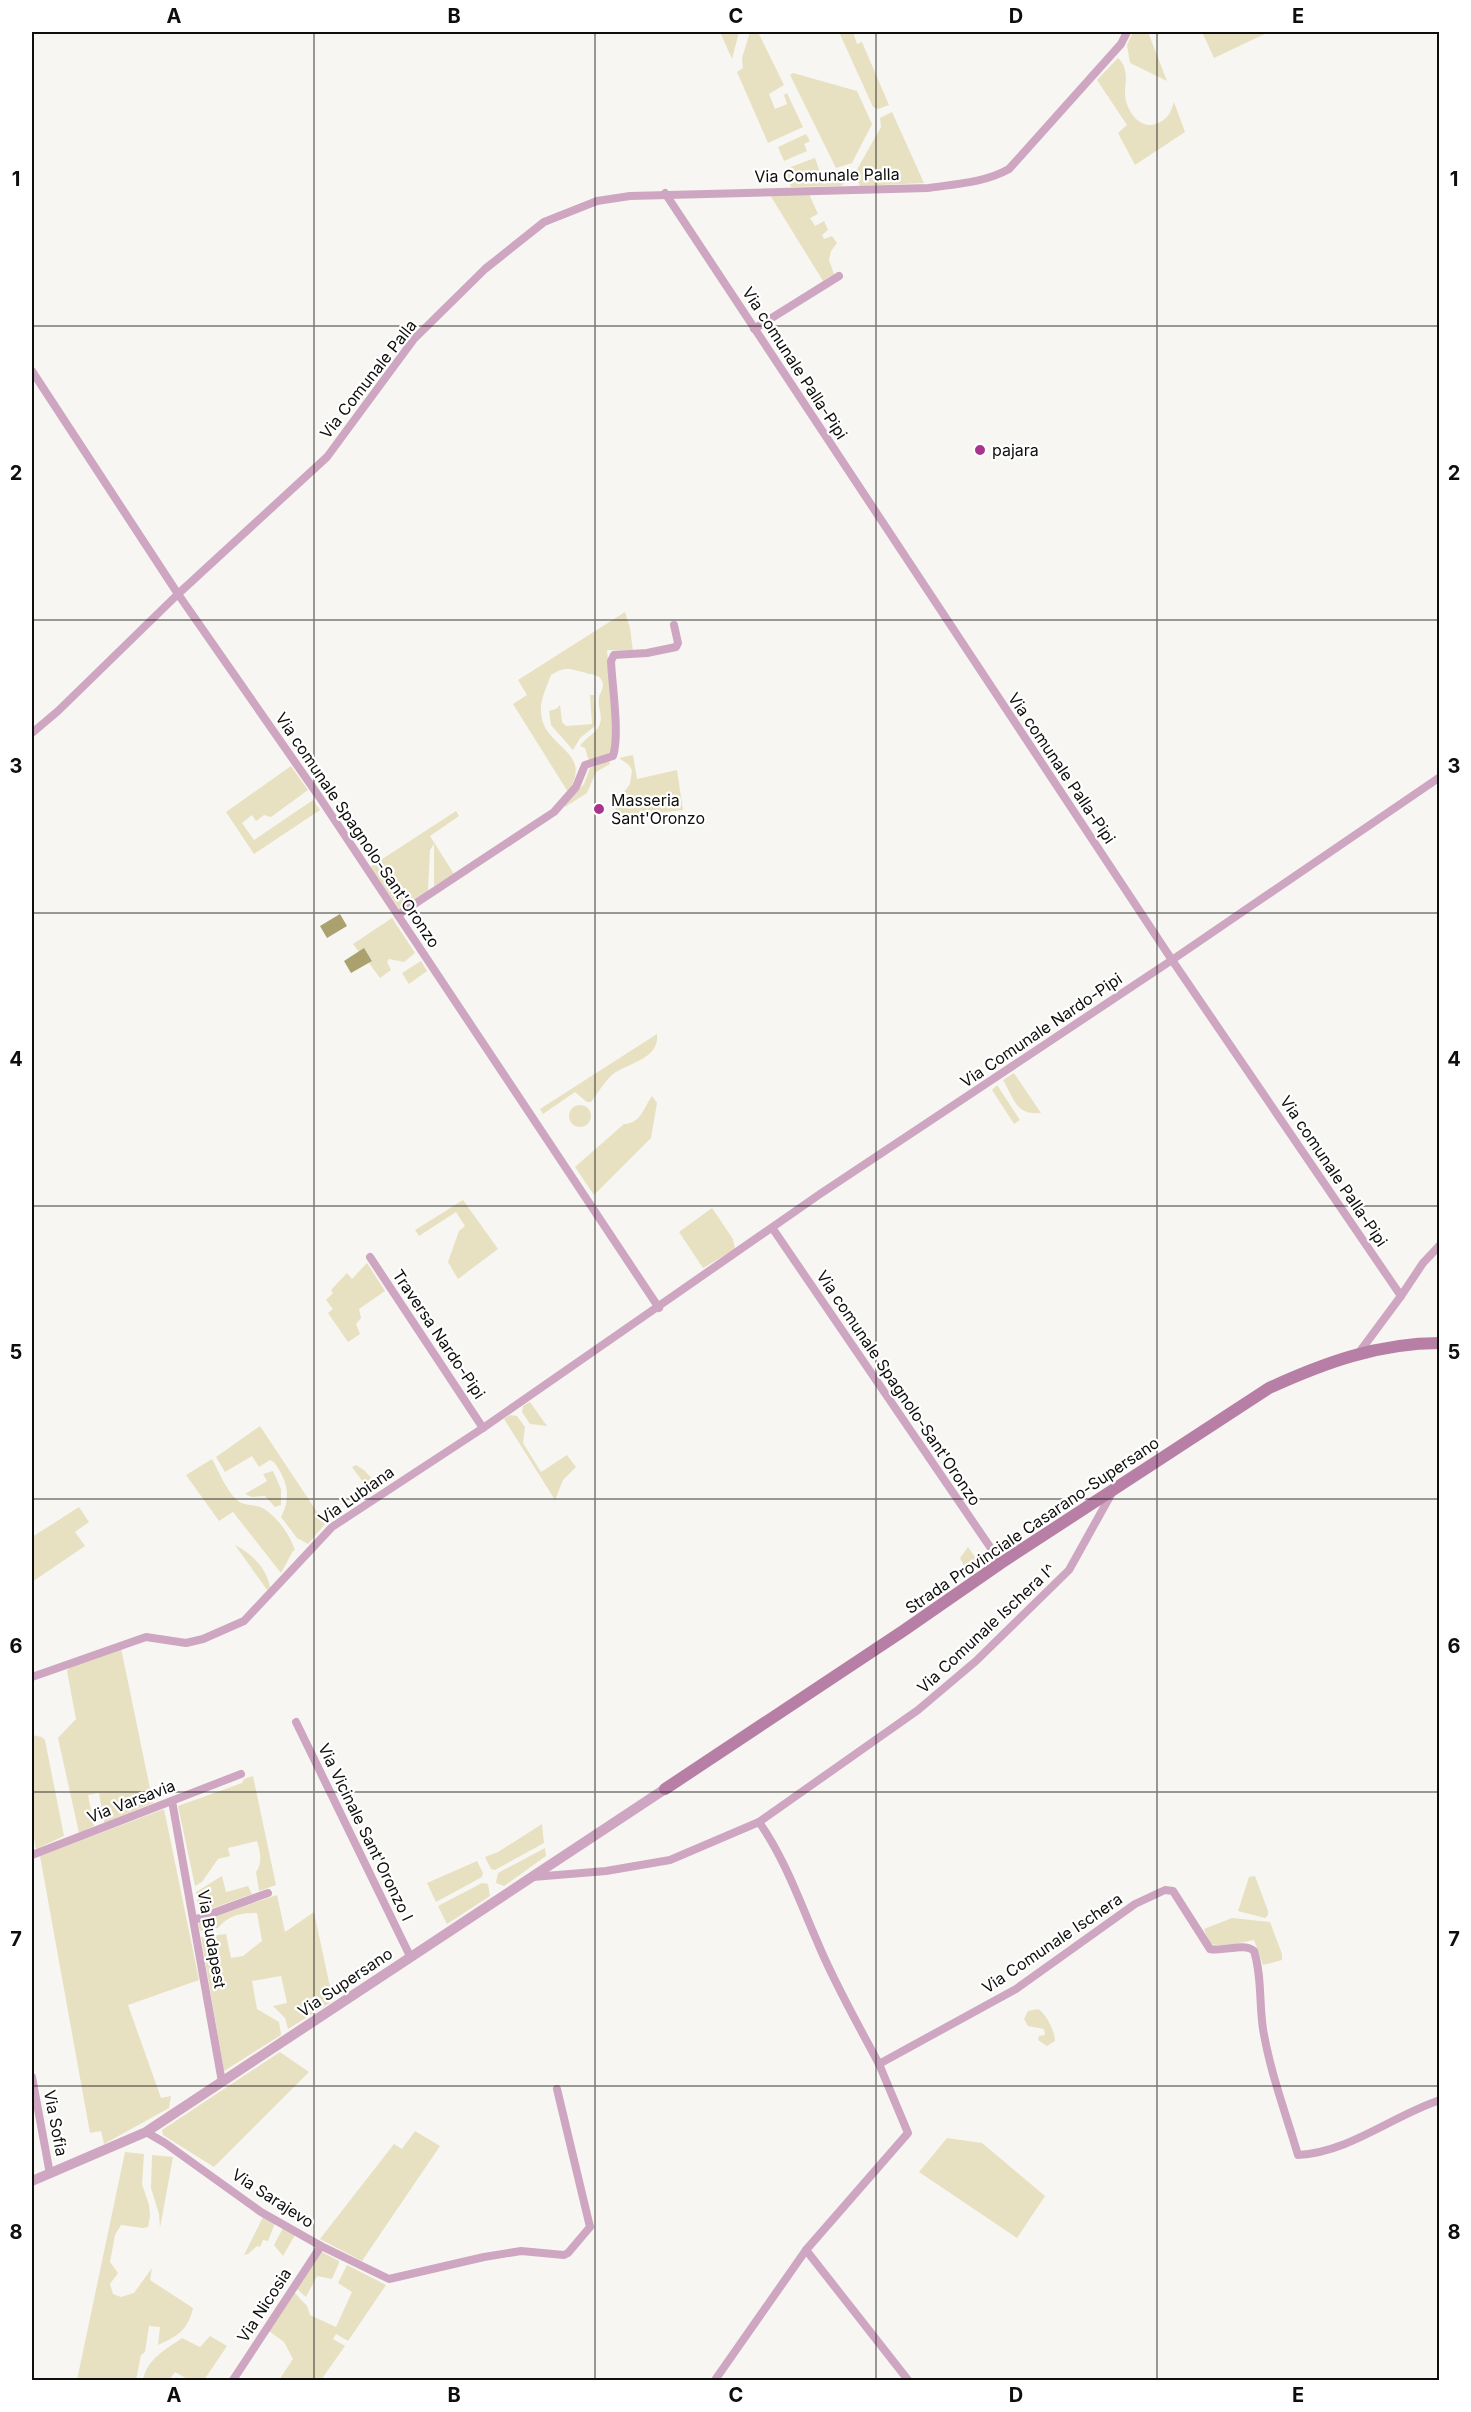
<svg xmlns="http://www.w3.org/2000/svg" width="1471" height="2412" font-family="Inter,sans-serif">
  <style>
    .green { fill: #e7e1c2 }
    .water { fill: #aaa16e }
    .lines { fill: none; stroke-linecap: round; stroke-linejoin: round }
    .minor { stroke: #cea6c1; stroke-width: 8 }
    .tertiary { stroke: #cea6c1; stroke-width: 10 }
    .secondary { stroke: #b87fa6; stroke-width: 12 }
    .grid { fill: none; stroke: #0e0e0d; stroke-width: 1.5; stroke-opacity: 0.55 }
    .poi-dot { fill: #a9348d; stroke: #fff; stroke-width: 2 }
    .labels { text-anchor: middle; stroke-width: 4.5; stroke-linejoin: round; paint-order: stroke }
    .street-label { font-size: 16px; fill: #0e0e0d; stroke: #fff }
    .poi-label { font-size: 16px; fill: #0e0e0d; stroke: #fff; text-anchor: start }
    .neatline { fill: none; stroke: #0e0e0d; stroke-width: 2 }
    .grid-label { font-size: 20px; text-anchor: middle; font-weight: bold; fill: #0e0e0d }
  </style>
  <rect width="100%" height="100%" fill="#f7f6f2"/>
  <g class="green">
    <path d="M720 32H739L732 59Z"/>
    <path d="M750 32H758L784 85 769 94 775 109 787 104 784 95 787 93 803 127 768 143 737 72 743 68 742 58Z"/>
    <path d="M839 32H853L857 44 862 42 889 105 878 109 873 107Z"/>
    <path d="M1133 32H1148L1167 81 1130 63 1127 45Z"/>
    <path d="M1202 32H1269L1214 58Z"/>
    <path d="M1118 58C1122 62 1124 65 1125 70 1127 78 1125 86 1125 94 1126 112 1142 134 1162 121 1170 116 1171 110 1174 102L1185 132 1135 165 1118 133 1127 125 1097 80Z"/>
    <path d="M793 73 857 91 872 124 852 163 836 168 790 75Z"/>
    <path d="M892 112 924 183 860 186 855 173 881 127 880 118Z"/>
    <path d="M806 134 810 141 804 144 807 151 784 161 778 147Z"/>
    <path d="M815 158 821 175 847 180 841 186 791 187 785 169Z"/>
    <path d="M809 194 818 214 810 218 815 226 824 221 828 230 822 235 824 239 832 236 837 243 831 251 829 260 834 274 823 281 770 195Z"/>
    <path d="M625 612 630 628 633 651 607 650 612 707V752L589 761 585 748 580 746C585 738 595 734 599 726 604 716 597 708 599 698 600 692 605 688 602 681 599 674 592 675 586 673 570 669 566 666 551 675 547 686 540 700 541 712 542 748 595 750 568 792L513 704 527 695 518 680Z"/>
    <path d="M590 695H594L596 717 595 726 580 738 573 750 551 725 549 711 556 709 560 705 562 722 566 726 592 724Z"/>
    <path d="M633 755 637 779 677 770 683 810 615 818 616 803 630 784 632 770 629 765 619 758Z"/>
    <path d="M609 761 610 764 596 772 587 793 565 807 564 805 584 784 590 768Z"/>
    <path d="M291 766 308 790 271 817 264 815 256 821 252 815 242 823 254 840 313 800 320 810 254 854 226 812Z"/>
    <path d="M456 811 459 816 430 836 454 874 434 886V844L430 850 428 891 400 910 370 867Z"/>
    <path d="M392 918 415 953 404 962 389 959 387 962 391 970 380 978 369 963 372 960 364 949 359 952 353 944Z"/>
    <path d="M421 961 427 971 409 984 402 973Z"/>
    <path d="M657 1034C660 1060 626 1063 612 1075 604 1082 598 1093 591 1102H587L575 1092 543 1114 540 1109Z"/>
    <path d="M1014 1073 1041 1113C1016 1116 1015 1100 1003 1080Z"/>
    <path d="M997 1085 1020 1120 1014 1124 992 1090Z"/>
    <path d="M652 1096 657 1103 651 1138 594 1195 575 1167 624 1124C641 1123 643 1109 652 1096Z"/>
    <circle cx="580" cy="1116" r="11"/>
    <path d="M463 1200 498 1249 458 1279 448 1262 459 1231 465 1226 456 1212 419 1236 415 1230Z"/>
    <path d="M712 1208 733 1239 735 1249 703 1268 679 1232Z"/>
    <path d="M367 1263 385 1291 359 1309 361 1318 356 1324 360 1334 348 1342 328 1313 333 1309 326 1300 333 1293 331 1290 347 1273 352 1279Z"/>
    <path d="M530 1402 547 1426 530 1424 522 1412 523 1406Z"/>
    <path d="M510 1415 517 1416 525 1427 523 1443 541 1472 567 1455 576 1467 563 1480 555 1500 504 1419Z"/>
    <path d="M260 1426 325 1524 308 1544 297 1538 281 1517C292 1497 287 1480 274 1462L270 1460 259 1467 252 1456 225 1472 216 1457Z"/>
    <path d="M212 1459C219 1472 226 1490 237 1500 244 1506 252 1504 260 1507 275 1513 290 1535 295 1550L293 1551 281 1573 233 1512 219 1521 186 1475Z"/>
    <path d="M356 1465 364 1470 379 1486 371 1493 352 1467Z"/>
    <path d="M273 1471 281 1489V1505L275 1507 265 1496 252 1497 245 1494 267 1481 263 1474Z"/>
    <path d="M79 1507 89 1522 75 1532 85 1546 32 1582V1537Z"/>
    <path d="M235 1545C252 1554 266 1567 270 1587L267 1590Z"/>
    <path d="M968 1547 984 1570 977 1568 967 1572 960 1558Z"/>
    <path d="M121 1648 153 1803 104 1823 99 1793 88 1795 94 1826 79 1833 58 1738 76 1719 67 1671 70 1667Z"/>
    <path d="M32 1735 42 1737 45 1740 64 1836 36 1849 32 1827Z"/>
    <path d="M253 1776 276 1885 259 1891 256 1872C263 1863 260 1851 257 1841L228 1848 230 1856 218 1859 202 1882 195 1886 178 1806 242 1783 244 1779Z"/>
    <path d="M164 1809 199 1980 128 2005 161 2098 171 2096 169 2108 104 2144 101 2131 90 2133 40 1856Z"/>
    <path d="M542 1824 544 1843 495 1870 491 1869 485 1857 498 1852Z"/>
    <path d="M545 1848 546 1856 504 1886 496 1883 498 1873Z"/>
    <path d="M477 1861 483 1873 482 1877 436 1902 427 1883Z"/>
    <path d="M222 1876 226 1892 248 1886 252 1894 199 1913 196 1892Z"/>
    <path d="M1255 1876 1268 1911V1915L1265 1918 1238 1911 1249 1877Z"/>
    <path d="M482 1883 488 1884 490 1896 447 1924 438 1906Z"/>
    <path d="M277 1895 285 1932 314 1912 333 2001 288 2029 285 2018 273 2006 287 2003 281 1976 252 1981 257 2009 279 2022 281 2035 224 2071 201 1937 226 1934 231 1958 243 1956 262 1941 257 1913C240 1913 229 1915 218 1928L200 1931 198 1922Z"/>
    <path d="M1232 1918 1270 1922 1282 1954V1960L1263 1965 1254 1940 1224 1946 1210 1944 1204 1929Z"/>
    <path d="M1038 2009C1046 2013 1055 2032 1055 2041L1047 2046 1038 2040 1039 2036 1045 2035 1044 2029 1028 2026 1024 2019 1028 2011Z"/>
    <path d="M280 2052 309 2072 214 2167 163 2135 162 2130Z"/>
    <path d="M415 2131 440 2146 362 2261 320 2239 394 2144 402 2149Z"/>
    <path d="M947 2138 982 2143 1045 2196 1017 2238 919 2172Z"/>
    <path d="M125 2152 144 2154 142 2184 149 2205 150 2216 148 2227 143 2228 121 2225 115 2235 110 2262 118 2273 110 2284 113 2294 121 2297 134 2293 152 2268 150 2280 193 2308C188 2330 178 2336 158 2345L160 2327 149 2326 145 2352 141 2355 136 2380H77Z"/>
    <path d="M152 2155 173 2157 160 2228 159 2214 151 2188Z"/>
    <path d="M263 2217 275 2223 268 2241 263 2240 260 2247 257 2246 248 2254 244 2255Z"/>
    <path d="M283 2228 295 2235 283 2256 274 2245Z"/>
    <path d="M320 2251 339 2261V2263L332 2279 317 2276 306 2297 296 2288Z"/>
    <path d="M347 2265 386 2285 348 2341 336 2334 333 2339 345 2346 321 2380H279L293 2359 284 2342 269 2331 294 2292 307 2306 310 2315 336 2327 352 2292 338 2283Z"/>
    <path d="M210 2336 227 2346 204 2380H189L175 2372 169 2380H143C147 2359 165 2350 182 2338L200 2347Z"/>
  </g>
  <g class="water">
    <path d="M340 914 347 926 327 938 320 926Z"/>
    <path d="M364 948 372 961 351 973 344 961Z"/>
  </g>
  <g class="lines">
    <g class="minor">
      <path d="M665 193 1172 960 1401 1296 1358 1354"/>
      <path d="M754 329 839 276"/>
      <path d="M32 371 178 594 320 798 659 1308"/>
      <path d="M32 733 58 711 178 594 327 457 414 339 485 269 544 222 597 201 630 196 928 188C955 184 984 183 1009 169L1121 44 1127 32"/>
      <path d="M398 915 554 812 576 787 585 765 613 756C620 735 612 685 611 661L614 655 647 653 676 647 678 643 674 625"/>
      <path d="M773 1229 1001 1563"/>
      <path d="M370 1257 483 1428"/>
      <path d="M1401 1296 1423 1263 1440 1245"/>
      <path d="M32 1677 146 1637 186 1643 203 1639 244 1621 332 1527 483 1428 820 1194 1172 960 1440 777"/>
      <path d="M296 1722 410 1956"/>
      <path d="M172 1801 222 2082"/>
      <path d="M759 1822 918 1710 976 1661 1069 1570 1113 1491"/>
      <path d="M32 1855 241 1774"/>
      <path d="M533 1877 606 1871 670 1860 759 1822C785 1859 799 1900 817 1941 834 1983 858 2024 879 2064L1016 1989 1135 1904 1165 1890 1173 1891 1210 1949C1223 1952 1245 1942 1254 1951 1262 1976 1259 2003 1263 2029 1270 2072 1286 2114 1298 2155 1350 2152 1392 2116 1440 2100"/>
      <path d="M194 1920 268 1893"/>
      <path d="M879 2064 908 2133 806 2250 908 2380"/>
      <path d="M32 2077 50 2174"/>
      <path d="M146 2132 165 2143 261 2212 321 2246 389 2279 484 2257 521 2251 564 2255 568 2253 590 2227 557 2089"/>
      <path d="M233 2380 321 2246"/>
      <path d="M715 2380 806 2250"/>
    </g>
    <path class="tertiary" d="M32 2181 146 2132 665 1789"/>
    <path class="secondary" d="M665 1789 903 1631 1001 1563 1269 1388C1324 1363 1378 1343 1440 1343"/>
  </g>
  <path class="grid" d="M314 32V2380M595 32V2380M876 32V2380M1157 32V2380M32 326H1440M32 620H1440M32 913H1440M32 1206H1440M32 1499H1440M32 1792H1440M32 2086H1440"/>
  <g class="poi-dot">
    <circle cx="980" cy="450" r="6"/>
    <circle cx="599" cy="809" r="6"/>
  </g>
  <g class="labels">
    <g class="street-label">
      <text transform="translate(827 175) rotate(-1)" y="6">Via Comunale Palla</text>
      <text transform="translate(795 363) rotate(57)" y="6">Via comunale Palla-Pipi</text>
      <text transform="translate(368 379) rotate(-52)" y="6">Via Comunale Palla</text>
      <text transform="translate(1062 768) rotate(56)" y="6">Via comunale Palla-Pipi</text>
      <text transform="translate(358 830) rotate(56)" y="6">Via comunale Spagnolo-Sant'Oronzo</text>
      <text transform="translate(1041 1030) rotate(-34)" y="6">Via Comunale Nardo-Pipi</text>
      <text transform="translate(1334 1171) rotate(56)" y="6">Via comunale Palla-Pipi</text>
      <text transform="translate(439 1334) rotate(56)" y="6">Traversa Nardo-Pipi</text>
      <text transform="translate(899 1388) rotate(56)" y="6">Via comunale Spagnolo-Sant'Oronzo</text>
      <text transform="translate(356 1495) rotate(-35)" y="6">Via Lubiana</text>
      <text transform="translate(1032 1525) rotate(-34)" y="6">Strada Provinciale Casarano-Supersano</text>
      <text transform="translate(986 1628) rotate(-43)" y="6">Via Comunale Ischera I^</text>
      <text transform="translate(131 1801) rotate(-21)" y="6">Via Varsavia</text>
      <text transform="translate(366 1832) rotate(64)" y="6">Via Vicinale Sant'Oronzo I</text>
      <text transform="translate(212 1939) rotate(80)" y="6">Via Budapest</text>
      <text transform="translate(1052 1943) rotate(-34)" y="6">Via Comunale Ischera</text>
      <text transform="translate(345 1982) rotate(-34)" y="6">Via Supersano</text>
      <text transform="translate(56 2123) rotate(79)" y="6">Via Sofia</text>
      <text transform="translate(273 2198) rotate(33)" y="6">Via Sarajevo</text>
      <text transform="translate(264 2305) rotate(-57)" y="6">Via Nicosia</text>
    </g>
    <g class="poi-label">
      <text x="992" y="456">pajara</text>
      <text x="611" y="806">Masseria<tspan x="611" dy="18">Sant'Oronzo</tspan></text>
    </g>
  </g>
  <rect width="1471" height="2412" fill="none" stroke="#ffffff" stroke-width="66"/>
  <rect x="33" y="33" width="1405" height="2346" class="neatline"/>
  <g class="grid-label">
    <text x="174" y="23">A</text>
    <text x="454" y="23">B</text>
    <text x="736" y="23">C</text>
    <text x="1016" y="23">D</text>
    <text x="1298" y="23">E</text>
    <text x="16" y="186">1</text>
    <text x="1454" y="186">1</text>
    <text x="16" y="480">2</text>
    <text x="1454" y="480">2</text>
    <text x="16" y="773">3</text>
    <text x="1454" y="773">3</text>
    <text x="16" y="1066">4</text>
    <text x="1454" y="1066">4</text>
    <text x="16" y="1359">5</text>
    <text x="1454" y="1359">5</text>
    <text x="16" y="1653">6</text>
    <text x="1454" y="1653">6</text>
    <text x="16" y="1946">7</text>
    <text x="1454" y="1946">7</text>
    <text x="16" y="2239">8</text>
    <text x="1454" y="2239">8</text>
    <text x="174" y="2402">A</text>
    <text x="454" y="2402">B</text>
    <text x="736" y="2402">C</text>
    <text x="1016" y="2402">D</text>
    <text x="1298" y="2402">E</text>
  </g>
</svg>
